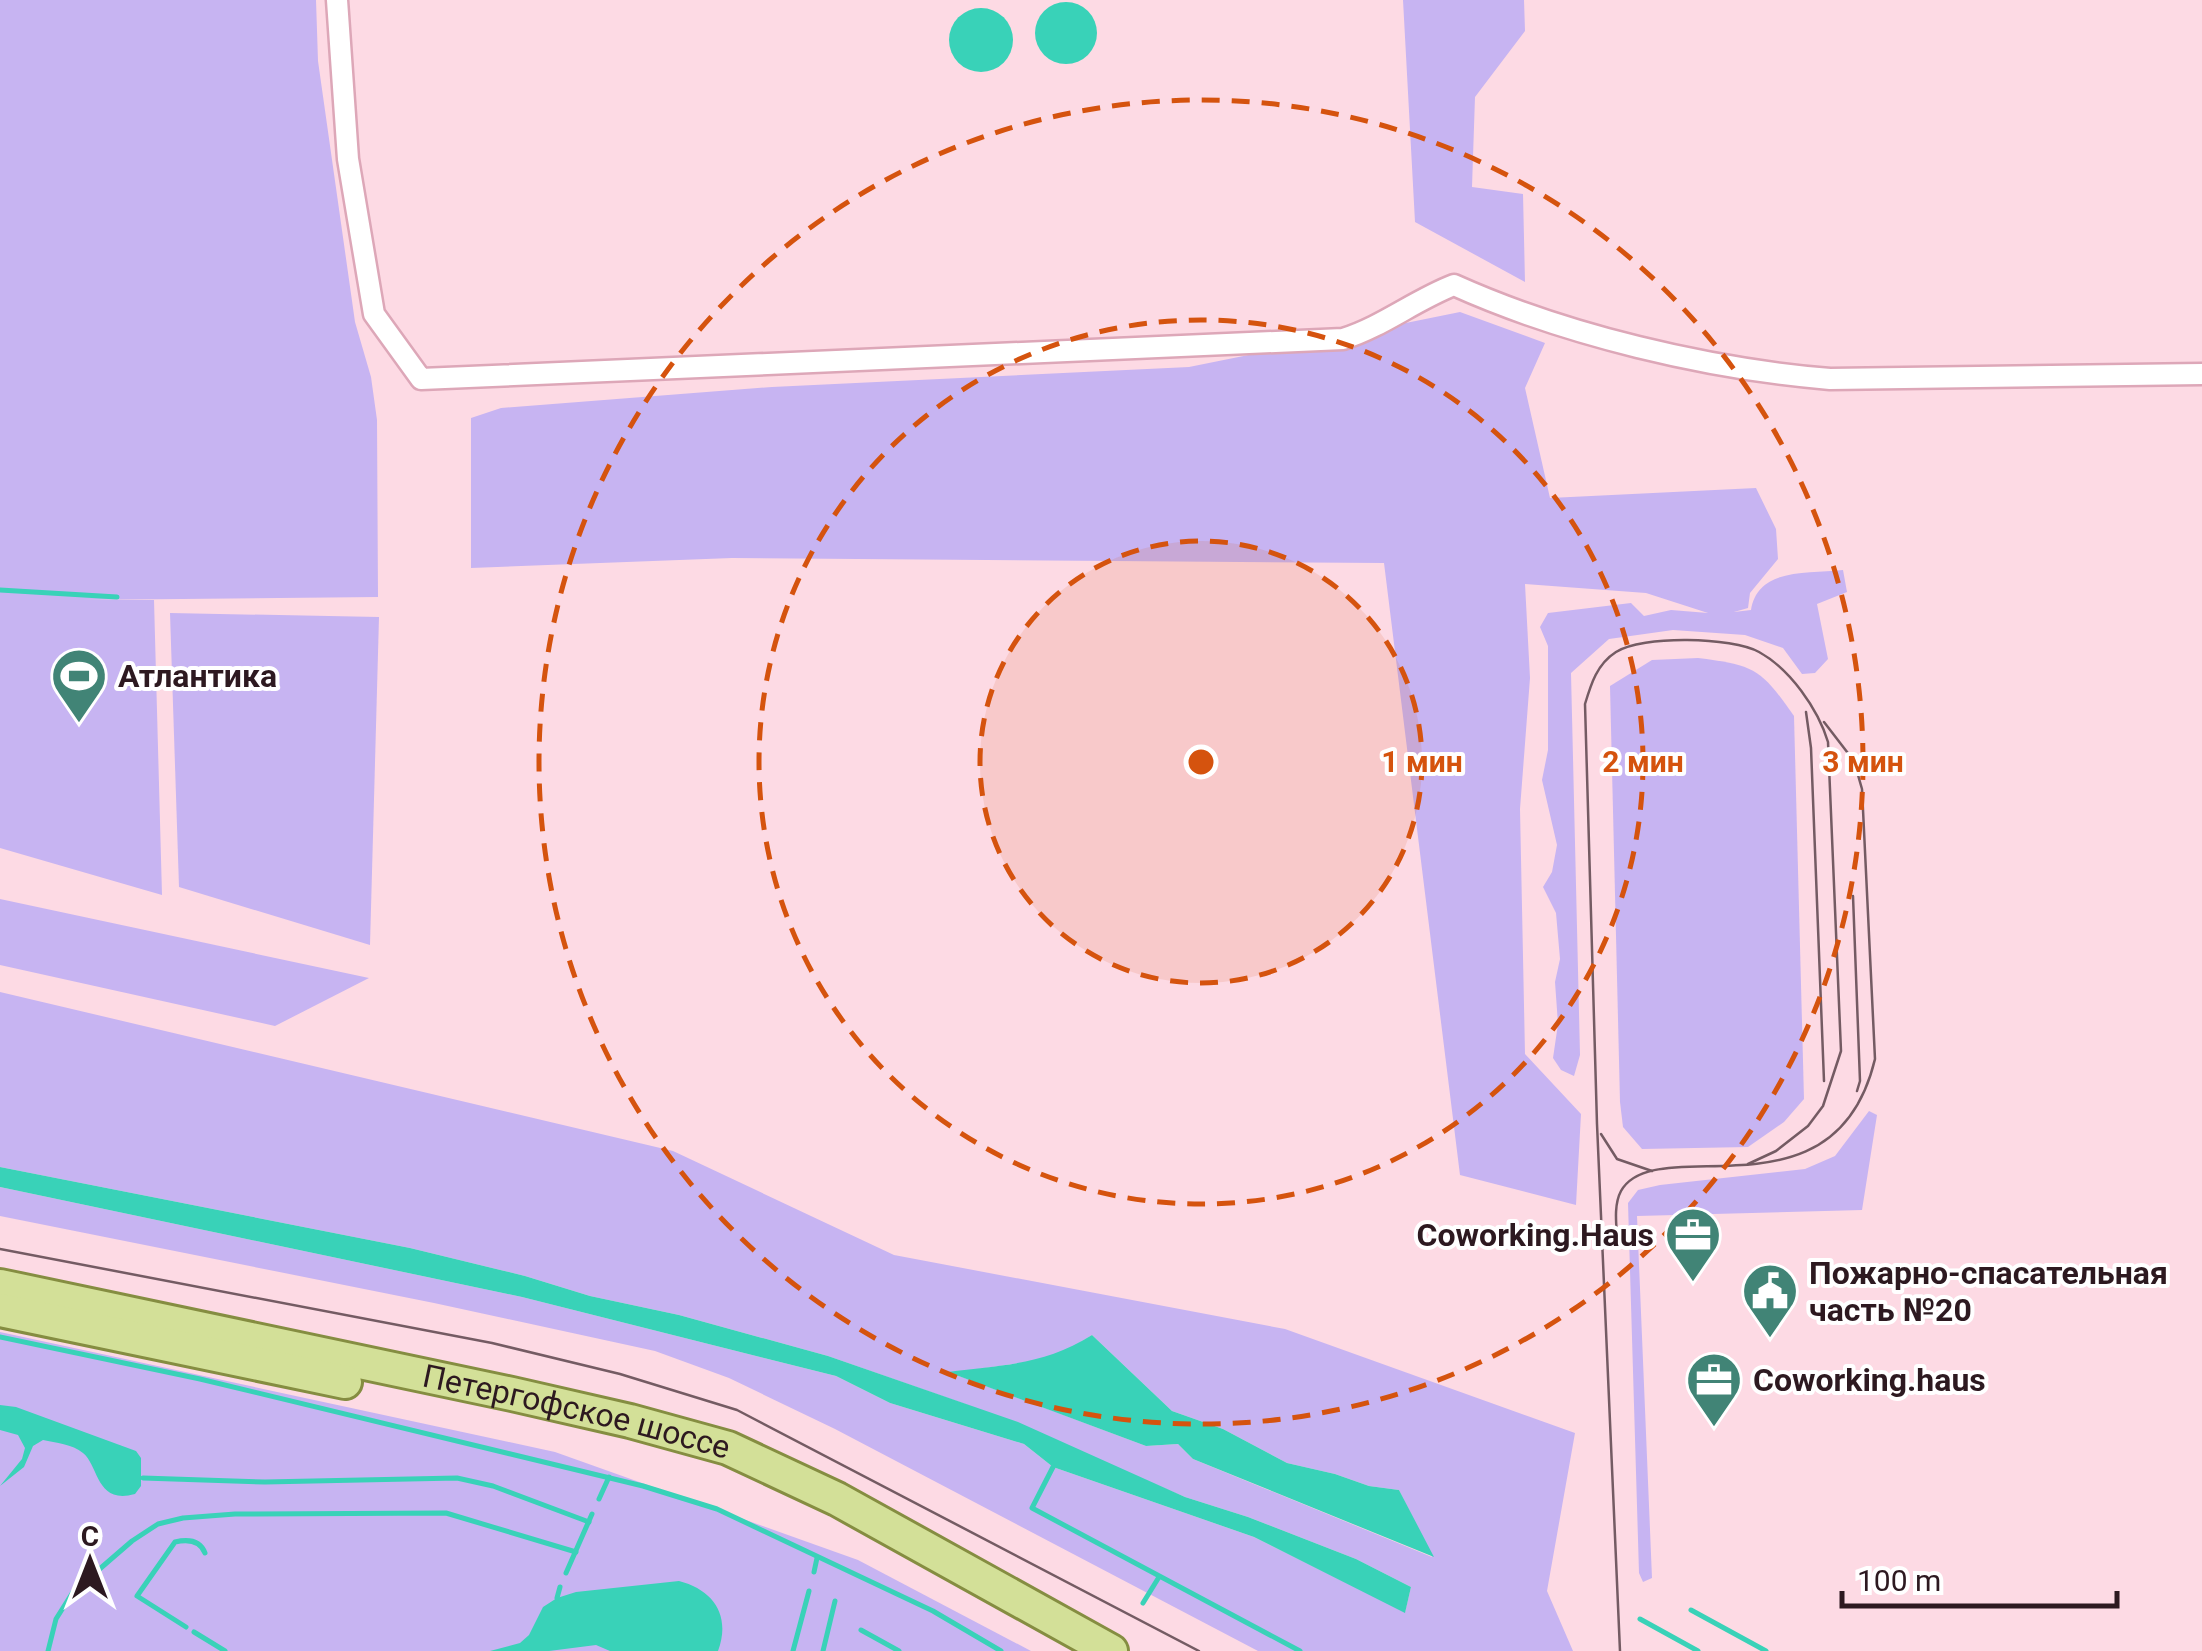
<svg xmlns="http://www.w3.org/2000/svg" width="2202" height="1651" font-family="Roboto,sans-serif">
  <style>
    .green { fill: #c7b4f2; fill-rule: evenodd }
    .water { fill: #39d2b8 }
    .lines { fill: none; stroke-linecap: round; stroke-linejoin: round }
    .stream { stroke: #39d2b8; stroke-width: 5 }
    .street-casing { stroke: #dda7b8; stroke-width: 25 }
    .primary-casing { stroke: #858d41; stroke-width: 38 }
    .street { stroke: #fff; stroke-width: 20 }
    .primary { stroke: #d3e098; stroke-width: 32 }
    .tram { stroke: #745b63; stroke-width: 2.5 }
    .ring { fill: none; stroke: #d5530e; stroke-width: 5; stroke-dasharray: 18 12 }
    .labels { text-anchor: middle; stroke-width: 8; stroke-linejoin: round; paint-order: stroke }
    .poi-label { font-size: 32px; font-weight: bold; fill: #2d1920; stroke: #fff; text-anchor: start }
    .street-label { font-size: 32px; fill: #2d1920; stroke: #fff }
    .centre { fill: #d5530e; stroke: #fff; stroke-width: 5 }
    .ring-label { font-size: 30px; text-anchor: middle; font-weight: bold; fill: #d5530e; stroke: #fff; stroke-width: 8; stroke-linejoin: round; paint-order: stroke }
  </style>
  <rect width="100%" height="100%" fill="#fddae4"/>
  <g class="green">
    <path d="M0 0H316L318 61 355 322 371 377 377 420 378 597 81 600H154L162 895 0 848Z"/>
    <path d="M1403 0H1524L1525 31 1475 97 1472 187 1523 194 1525 282 1415 222Z"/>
    <path d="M1460 312 1545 343 1525 388 1550 498 1756 488 1776 529 1778 559 1750 593 1748 608 1734 612 1751 610C1758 567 1808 574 1843 570L1847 592 1817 604 1828 659 1815 673 1802 674 1783 648 1745 635 1673 630 1609 639 1571 673 1580 1055 1574 1076 1561 1070 1553 1058 1558 1024 1555 982 1560 959 1556 913 1543 887 1552 872 1557 845 1542 780 1548 750V646L1540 627 1548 613 1631 603 1644 616 1671 610 1708 613 1646 593 1525 584 1530 678 1520 809 1525 1054 1581 1114 1576 1205 1460 1175 1384 563 732 558 471 568V418L501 408 772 387 1189 367Z"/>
    <path d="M170 613 379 617 370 945 179 887Z"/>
    <path d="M1698 658C1755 665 1761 669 1794 716L1804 1099 1784 1122 1748 1147 1642 1149 1623 1127 1620 1102 1610 686 1652 660Z"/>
    <path d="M0 899 369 978 275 1026 0 965Z"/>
    <path d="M0 992 673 1151 894 1255 1285 1329 1575 1433 1547 1591 1573 1651H1258L835 1429 729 1378 655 1351 434 1303 0 1216V1187L522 1297 836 1376 890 1403 1024 1444 1053 1467 1254 1537 1405 1612 1411 1587 1356 1559 1248 1517 1185 1497 965 1404 828 1356 679 1315 590 1296 525 1276 410 1248 0 1167ZM1092 1335 1172 1411 1223 1429 1287 1463 1335 1474 1369 1486 1399 1490 1432 1557 1193 1459 1178 1444 1146 1446 951 1373 1027 1362 1063 1353Z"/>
    <path d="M1869 1111 1877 1115 1862 1210 1637 1216 1652 1578 1643 1582 1639 1573 1628 1203 1638 1190 1660 1185 1805 1169 1835 1156Z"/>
    <path d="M0 1332 555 1452 858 1560 1031 1651H0Z"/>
  </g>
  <g class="water">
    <circle cx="1066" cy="33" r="31"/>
    <circle cx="981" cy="40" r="32"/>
    <path d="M0 1167 410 1248 525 1276 590 1296 679 1315 828 1356 1018 1422 1185 1497 1248 1517 1356 1559 1411 1587 1405 1613 1254 1537 1053 1467 1024 1444 890 1403 836 1376 522 1297 0 1187Z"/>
    <path d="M1092 1335 1172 1411 1223 1429 1287 1463 1335 1474 1369 1486 1399 1490 1434 1557 1193 1459 1178 1444 1146 1446 948 1372C1003 1365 1044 1365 1092 1335Z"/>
    <path d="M0 1405 16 1407 136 1451 141 1458V1486L135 1494C96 1505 99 1466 83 1453 72 1444 56 1443 43 1440L33 1446 24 1467 0 1486 22 1459 25 1448 18 1435 0 1430Z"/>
    <path d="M679 1581C714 1590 731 1616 718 1651H610L596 1645 549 1651H490L520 1643 529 1635 543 1607 557 1598 576 1592Z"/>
  </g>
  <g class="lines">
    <g class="stream">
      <path d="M0 590 117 597"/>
      <path d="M0 1337 200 1379 643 1486 717 1509 933 1611 1001 1651"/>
      <path d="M1053 1467 1032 1508 1300 1651"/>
      <path d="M143 1478 265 1482 457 1478 493 1486 589 1522"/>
      <path d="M599 1499 609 1477"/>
      <path d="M814 1572 817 1558"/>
      <path d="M566 1573 592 1514"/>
      <path d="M557 1598 560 1587"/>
      <path d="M1143 1603 1159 1577"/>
      <path d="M1691 1610 1766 1651"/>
      <path d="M1640 1619 1698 1651"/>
      <path d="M186 1627 137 1596 175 1542C188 1539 200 1540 205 1553"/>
      <path d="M861 1630 899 1651"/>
      <path d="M194 1632 225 1651"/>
      <path d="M48 1651 56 1619 73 1592 132 1541 158 1524 183 1518 235 1514 446 1513 576 1552"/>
      <path d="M793 1651 809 1591"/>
      <path d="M823 1651 835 1601"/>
    </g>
    <g class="street-casing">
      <path id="street" d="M337 0 348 159 374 314 421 379 1343 339C1382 327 1415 300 1454 285 1565 335 1708 369 1830 379L2202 374"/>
    </g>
    <g class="primary-casing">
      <g id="primary">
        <path id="s1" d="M0 1286 512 1394 630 1421 728 1448 837 1499 1111 1651"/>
        <path d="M0 1310 345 1382"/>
      </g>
    </g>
    <use href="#street" class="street"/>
    <use href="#primary" class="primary"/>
    <g class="tram">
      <path d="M1806 712 1811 748 1824 1081"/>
      <path d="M1853 896 1860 1081 1857 1091"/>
      <path d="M1601 1134 1617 1159 1652 1171"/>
      <path d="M1617 1236C1616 1222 1614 1204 1621 1191 1656 1129 1835 1227 1875 1059L1862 789 1854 761 1824 722"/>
      <path d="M0 1249 492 1343 620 1374 737 1410 1199 1651"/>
      <path d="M1620 1651 1597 1124 1585 704C1591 684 1597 664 1616 652 1642 635 1732 637 1759 652 1790 669 1818 709 1828 742L1841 1051 1823 1106 1808 1126 1776 1151 1748 1164"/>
    </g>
  </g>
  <circle cx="1201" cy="762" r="221" fill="#d5530e" fill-opacity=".12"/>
  <g class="ring">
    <circle cx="1201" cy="762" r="221"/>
    <circle cx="1201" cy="762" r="442"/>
    <circle cx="1201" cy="762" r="662"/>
  </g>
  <defs>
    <g id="stadium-pin" transform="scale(2.875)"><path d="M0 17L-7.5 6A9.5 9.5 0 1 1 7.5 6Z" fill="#418476" stroke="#fff"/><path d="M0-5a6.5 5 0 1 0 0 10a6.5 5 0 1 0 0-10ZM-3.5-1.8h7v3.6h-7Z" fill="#fff"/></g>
    <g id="office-pin" transform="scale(2.875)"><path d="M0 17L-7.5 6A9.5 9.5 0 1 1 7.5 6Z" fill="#418476" stroke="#fff"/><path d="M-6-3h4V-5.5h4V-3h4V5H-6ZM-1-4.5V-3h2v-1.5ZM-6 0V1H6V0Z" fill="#fff"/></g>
    <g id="civic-pin" transform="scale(2.875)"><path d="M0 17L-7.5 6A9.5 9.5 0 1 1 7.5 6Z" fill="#418476" stroke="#fff"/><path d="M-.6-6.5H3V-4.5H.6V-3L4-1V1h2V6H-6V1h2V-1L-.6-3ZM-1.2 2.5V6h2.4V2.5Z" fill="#fff"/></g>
  </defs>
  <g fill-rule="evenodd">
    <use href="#stadium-pin" x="79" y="676"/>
    <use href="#office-pin" x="1693" y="1235"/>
    <use href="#civic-pin" x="1770" y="1291"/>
    <use href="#office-pin" x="1714" y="1380"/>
  </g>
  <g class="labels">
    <g class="poi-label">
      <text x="118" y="687">Атлантика</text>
      <text x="1654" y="1246" text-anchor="end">Coworking.Haus</text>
      <text x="1809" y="1284">Пожарно-спасательная<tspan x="1809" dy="37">часть №20</tspan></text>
      <text x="1753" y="1391">Coworking.haus</text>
    </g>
    <g class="street-label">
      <text dy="11" stroke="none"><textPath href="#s1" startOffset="590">Петергофское шоссе</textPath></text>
    </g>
  </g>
  <circle cx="1201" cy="762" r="15" class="centre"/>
  <g class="ring-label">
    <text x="1422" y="772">1 мин</text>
    <text x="1643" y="772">2 мин</text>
    <text x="1863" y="772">3 мин</text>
  </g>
  <g transform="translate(90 1561)" stroke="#ffffff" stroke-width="8" paint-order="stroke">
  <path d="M0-8L18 38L0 25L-18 38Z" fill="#2d1920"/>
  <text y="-15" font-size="28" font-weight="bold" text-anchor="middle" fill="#2d1920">С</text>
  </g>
  <path d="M1842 1591v15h275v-15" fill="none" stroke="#2d1920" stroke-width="5"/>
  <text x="1857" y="1591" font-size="30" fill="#2d1920" stroke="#ffffff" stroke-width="8" paint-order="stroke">100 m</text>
</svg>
